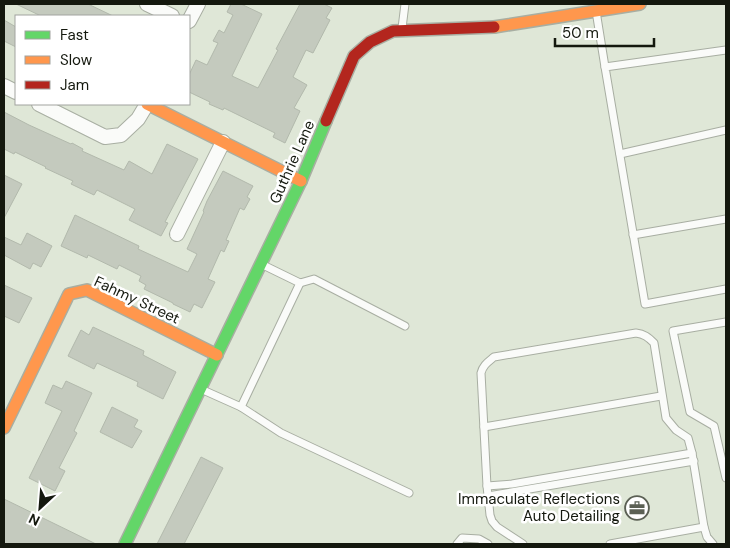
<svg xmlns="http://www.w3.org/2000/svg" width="730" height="548" font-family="'DM Sans',sans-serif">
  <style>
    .building { fill: #c4cabe; stroke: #b2b9ac }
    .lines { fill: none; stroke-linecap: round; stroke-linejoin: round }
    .lane-casing { stroke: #a8aea2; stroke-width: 9 }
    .street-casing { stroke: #a8aea2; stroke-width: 16 }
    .fast-casing { stroke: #a8aea2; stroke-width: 14 }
    .slow-casing { stroke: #a8aea2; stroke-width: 14 }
    .jam-casing { stroke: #a8aea2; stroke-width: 14 }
    .lane { stroke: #fafbf9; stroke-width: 7 }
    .street { stroke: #fafbf9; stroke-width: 14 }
    .fast { stroke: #63d668; stroke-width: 11 }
    .slow { stroke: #ff974d; stroke-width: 11 }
    .jam { stroke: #b3261e; stroke-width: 11 }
    .labels { text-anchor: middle; stroke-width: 5; stroke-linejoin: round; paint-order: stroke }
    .street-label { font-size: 15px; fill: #14180e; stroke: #fff }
    .poi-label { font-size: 15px; fill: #14180e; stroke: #fff; text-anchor: end }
  </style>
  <rect width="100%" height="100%" fill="#dfe7d7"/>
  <g class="building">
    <path d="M16 4H88L113 16H41Z"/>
    <path d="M231 4H241L262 14 232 76 258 88 278 50 276 49 300 4H324L332 8 326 18 330 20 313 53 306 50 293 77 307 85 294 108 300 111 285 143 273 137 275 133 224 108 223 110 209 104 210 102 189 92V75L196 60 207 65 218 43 213 41 219 30 224 33 233 15 227 12Z"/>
    <path d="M4 20 16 27V47L4 41Z"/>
    <path d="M4 112 29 125 71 144 72 143 83 149 82 151 124 170 129 161 152 174 167 144 198 159 165 222 168 223 161 236 129 220 135 209 97 190 94 195 71 184 73 181 45 168 46 167 15 152 14 154 4 149Z"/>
    <path d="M223 171 253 186 247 197 250 199 244 210 240 208 226 240 229 241 224 252 221 250 208 279 215 282 202 308 194 304 190 312 173 304V303L144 289 146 285 139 281 141 276 119 265 117 269 88 255 87 258 61 246 75 215 139 246 138 249 188 272 197 254 187 249 204 212 203 211 207 201Z"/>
    <path d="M4 175 22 184 4 218Z"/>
    <path d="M27 233 52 246 41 267 33 263 30 269 4 255V237L21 245Z"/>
    <path d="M4 285 32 298 19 323 4 316Z"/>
    <path d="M93 327 144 351 143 355 176 372 163 399 137 386 138 382 97 363 94 369 68 356 81 330 89 335Z"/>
    <path d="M66 381 92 393 74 431 77 433 59 468 65 471 55 491 29 478 62 411 45 403 53 385 62 389Z"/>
    <path d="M112 407 138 420 134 427 142 431 132 448 100 432Z"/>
    <path d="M201 457 223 468 184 544H157Z"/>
    <path d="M4 499 96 544H4Z"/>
  </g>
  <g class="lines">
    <g class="lane-casing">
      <g id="lane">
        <path d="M596 11 605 67"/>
        <path d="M402 28 405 4"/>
        <path d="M726 50 605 67 645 304 726 289"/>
        <path d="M620 154 726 130"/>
        <path d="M633 235 726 219"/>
        <path d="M300 283 314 279 405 326"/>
        <path d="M726 322 673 331 690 412 714 426 726 478"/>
        <path d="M203 390 241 407 300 283 261 264"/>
        <path d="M241 407 281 433 409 493"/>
        <path d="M484 427 661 396"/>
        <path d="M487 486 512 484 692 453"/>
        <path d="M488 496 694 461"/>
        <path d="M457 544 462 538 479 539 488 544"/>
        <path d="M523 544 497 527 492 521 490 515 487 486 481 373C483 365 488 362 494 357L636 333C644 334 648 337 654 343L666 418 676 430 688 438 692 453 704 527 707 537 713 544"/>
        <path d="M610 544 704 527"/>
      </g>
    </g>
    <g class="street-casing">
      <g id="street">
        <path d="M147 4 172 16"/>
        <path d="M189 21 198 4"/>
        <path d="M4 86 16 92"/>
        <path d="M39 104 105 137 121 135 138 119 147 104"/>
        <path d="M177 234 223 142"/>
      </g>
    </g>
    <g class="fast-casing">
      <path id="fast" d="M125 544 301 181 326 121"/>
    </g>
    <g class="slow-casing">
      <g id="slow">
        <path d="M494 27 640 4"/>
        <path d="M147 104 301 181"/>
        <path d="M4 428 69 294 87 290 217 355"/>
      </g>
    </g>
    <g class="jam-casing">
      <path id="jam" d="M326 121 354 56 370 42 393 31 494 27"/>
    </g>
    <use href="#lane" class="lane"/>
    <use href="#street" class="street"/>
    <use href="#fast" class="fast"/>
    <use href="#slow" class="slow"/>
    <use href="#jam" class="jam"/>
  </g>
  <defs>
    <g id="office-ring" transform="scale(1.25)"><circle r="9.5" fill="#fff" stroke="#5b6054" stroke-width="1.5"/><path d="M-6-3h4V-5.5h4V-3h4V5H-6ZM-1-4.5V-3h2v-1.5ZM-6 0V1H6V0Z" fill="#5b6054"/></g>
  </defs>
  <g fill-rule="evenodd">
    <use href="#office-ring" x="637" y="508"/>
  </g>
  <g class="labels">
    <g class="street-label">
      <text transform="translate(292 162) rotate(-66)" y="5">Guthrie Lane</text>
      <text transform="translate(137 300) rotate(25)" y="5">Fahmy Street</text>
    </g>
    <g class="poi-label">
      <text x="620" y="504">Immaculate Reflections<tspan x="620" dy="17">Auto Detailing</tspan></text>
    </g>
  </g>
  <rect width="730" height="548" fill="none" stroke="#14180e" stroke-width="10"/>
  <rect x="15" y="15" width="175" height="90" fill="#ffffff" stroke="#a1a39f"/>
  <rect x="25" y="31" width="25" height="8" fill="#63d668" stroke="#a1a39f"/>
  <text x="60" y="40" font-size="15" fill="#14180e">Fast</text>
  <rect x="25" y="56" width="25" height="8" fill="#ff974d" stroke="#a1a39f"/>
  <text x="60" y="65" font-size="15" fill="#14180e">Slow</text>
  <rect x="25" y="81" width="25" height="8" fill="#b3261e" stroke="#a1a39f"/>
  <text x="60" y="90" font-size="15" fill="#14180e">Jam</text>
  <g transform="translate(40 508) rotate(206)" stroke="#ffffff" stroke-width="4" paint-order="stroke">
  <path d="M0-4L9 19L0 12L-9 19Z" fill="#14180e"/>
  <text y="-8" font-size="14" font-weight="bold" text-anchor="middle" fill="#14180e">N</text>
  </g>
  <path d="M555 38v8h99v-8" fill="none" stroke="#14180e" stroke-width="2.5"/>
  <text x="562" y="38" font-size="15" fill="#14180e" stroke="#ffffff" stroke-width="4" paint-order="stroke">50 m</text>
</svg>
